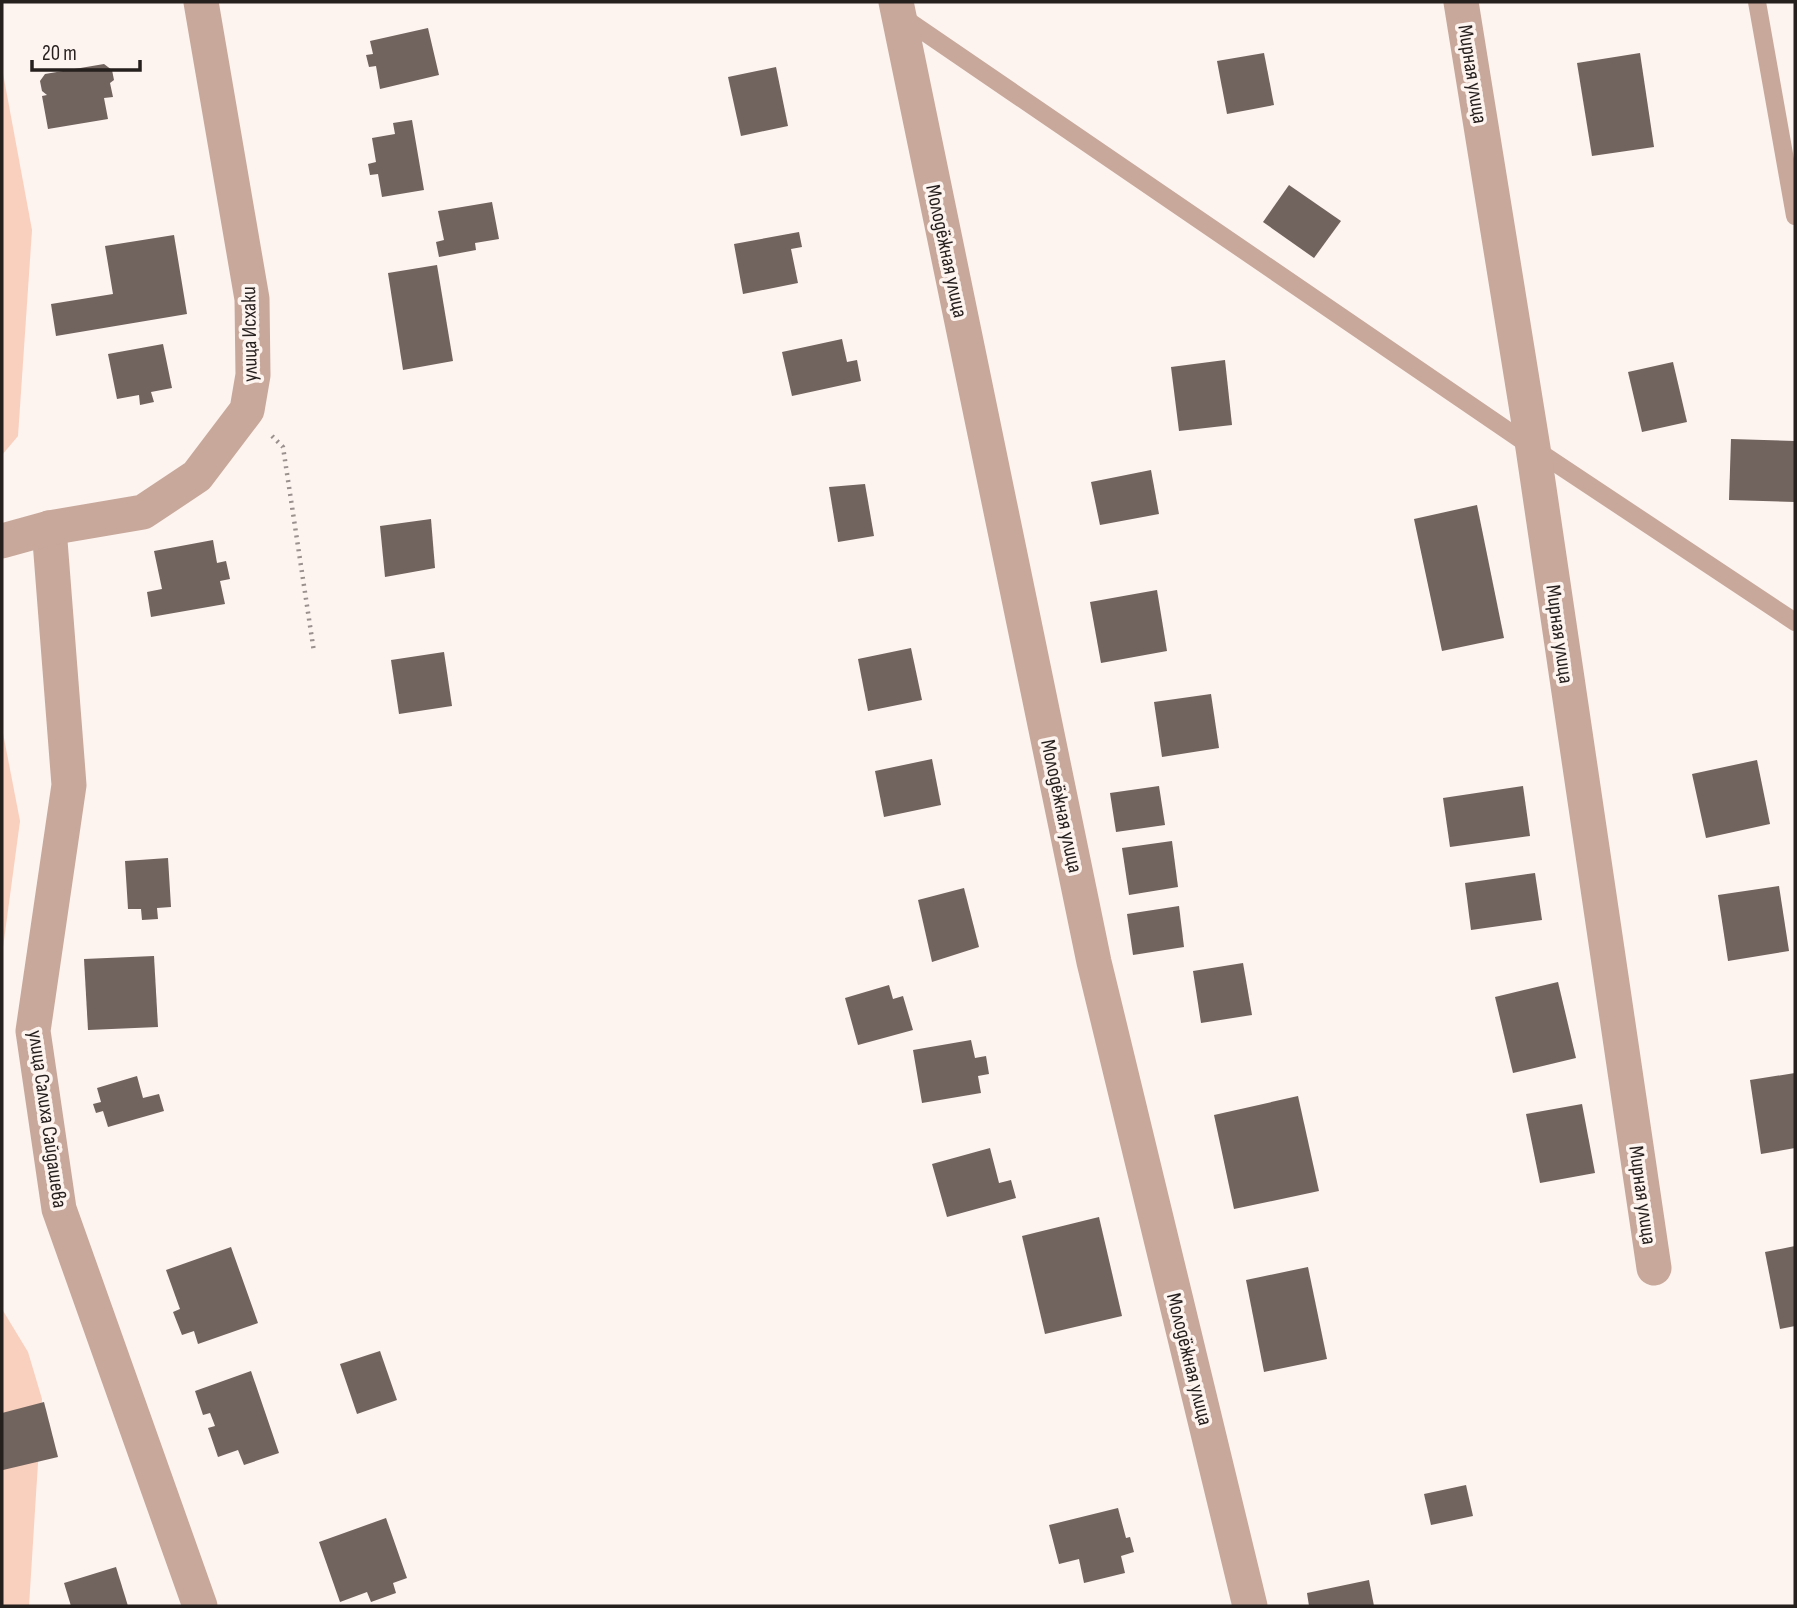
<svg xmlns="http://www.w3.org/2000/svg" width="1797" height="1608" font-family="'Sofia Sans Condensed',sans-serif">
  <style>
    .green { fill: #f9cfbe }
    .building { fill: #71635e }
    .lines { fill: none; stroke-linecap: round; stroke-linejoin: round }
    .path { stroke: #9a918e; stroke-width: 4.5; stroke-dasharray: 2 5; stroke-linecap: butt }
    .lane { stroke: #c7a89b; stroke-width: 18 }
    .street { stroke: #c7a89b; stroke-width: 35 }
    .labels { text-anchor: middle; stroke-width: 7; stroke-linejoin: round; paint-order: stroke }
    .street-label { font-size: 21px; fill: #251f1d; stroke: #fdf3ef }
  </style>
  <rect width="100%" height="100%" fill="#fdf3ef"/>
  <g class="green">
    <path d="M2 68 32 230 18 436 2 455Z"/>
    <path d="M2 728 20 821 2 955Z"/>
    <path d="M2 1309 28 1352 42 1399 29 1606H2Z"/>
  </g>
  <g class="building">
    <path d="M428 28 439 75 380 89 376 66 369 67 366 55 373 54 370 41Z"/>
    <path d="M1264 53 1274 105 1227 114 1217 61Z"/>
    <path d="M1640 53 1654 147 1592 156 1577 63Z"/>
    <path d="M104 64 112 70 114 80 110 83 113 97 104 98 108 119 48 129 42 96 47 95 42 91 40 81 45 74Z"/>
    <path d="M776 67 788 126 741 136 728 77Z"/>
    <path d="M412 120 424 190 382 197 378 174 370 175 368 164 376 162 372 138 395 134 393 123Z"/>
    <path d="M1289 185 1341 221 1314 258 1263 222Z"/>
    <path d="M492 202 499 239 475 243 476 250 439 257 436 242 444 240 438 211Z"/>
    <path d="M799 232 802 247 791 249 798 283 743 294 734 244Z"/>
    <path d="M174 235 187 314 56 336 51 304 113 294 105 246Z"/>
    <path d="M437 265 453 361 403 370 388 273Z"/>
    <path d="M842 339 847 362 857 360 861 381 792 396 782 352Z"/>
    <path d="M163 344 172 388 151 392 154 402 140 405 139 395 117 399 108 354Z"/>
    <path d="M1225 360 1232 425 1179 431 1171 367Z"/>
    <path d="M1673 362 1687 422 1642 432 1628 372Z"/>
    <path d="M1731 439 1795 441V502L1729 500Z"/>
    <path d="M1151 470 1159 514 1100 525 1091 482Z"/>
    <path d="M865 484 874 536 838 542 829 487Z"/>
    <path d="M1477 505 1504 638 1442 651 1414 519Z"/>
    <path d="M431 519 435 568 385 577 380 526Z"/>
    <path d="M213 540 217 563 226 561 230 579 220 581 225 604 151 617 147 592 162 589 154 551Z"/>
    <path d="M1157 590 1167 651 1101 663 1090 602Z"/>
    <path d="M911 648 922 700 868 711 858 659Z"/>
    <path d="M444 652 452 706 399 714 391 660Z"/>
    <path d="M1211 694 1219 748 1162 757 1154 702Z"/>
    <path d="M932 759 941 805 884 817 875 771Z"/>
    <path d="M1757 760 1770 824 1706 838 1692 774Z"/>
    <path d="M1159 786 1165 825 1116 832 1110 793Z"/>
    <path d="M1523 786 1530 836 1450 847 1443 798Z"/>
    <path d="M1172 841 1178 887 1129 895 1122 848Z"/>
    <path d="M168 858 171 907 157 908 158 919 142 920 141 909H128L125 861Z"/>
    <path d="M1535 873 1542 920 1471 930 1465 883Z"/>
    <path d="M1779 886 1789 951 1728 961 1718 895Z"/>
    <path d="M964 888 979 947 932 962 918 900Z"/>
    <path d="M1179 906 1184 947 1133 955 1127 914Z"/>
    <path d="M154 956 158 1027 88 1030 84 959Z"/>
    <path d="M1243 963 1252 1015 1201 1023 1193 971Z"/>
    <path d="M1558 982 1576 1058 1513 1073 1495 997Z"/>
    <path d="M889 985 893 999 903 996 913 1030 858 1045 845 998Z"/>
    <path d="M971 1040 975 1058 986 1056 989 1074 978 1076 981 1093 922 1103 913 1050Z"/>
    <path d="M1795 1073V1148L1761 1154 1750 1080Z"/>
    <path d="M137 1076 143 1098 159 1094 164 1111 108 1127 103 1111 96 1113 93 1104 101 1102 97 1088Z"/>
    <path d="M1298 1096 1319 1191 1234 1209 1214 1115Z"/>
    <path d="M1582 1104 1595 1173 1540 1183 1526 1114Z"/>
    <path d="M990 1148 999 1183 1011 1180 1016 1198 947 1217 932 1164Z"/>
    <path d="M1099 1217 1122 1316 1045 1334 1022 1236Z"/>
    <path d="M1795 1246V1326L1780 1329 1765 1252Z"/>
    <path d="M231 1247 258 1323 198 1344 194 1331 182 1335 173 1312 180 1309 166 1270Z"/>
    <path d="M1308 1267 1327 1359 1264 1372 1246 1280Z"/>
    <path d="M380 1351 397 1400 357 1414 340 1364Z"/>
    <path d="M251 1371 279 1453 244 1465 238 1450 218 1457 208 1428 215 1426 210 1413 203 1415 195 1391Z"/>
    <path d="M44 1402 58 1457 3 1470 2 1413Z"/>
    <path d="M1466 1485 1473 1516 1431 1525 1424 1494Z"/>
    <path d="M1118 1508 1126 1538 1130 1537 1134 1552 1121 1556 1125 1573 1084 1583 1079 1559 1059 1564 1049 1525Z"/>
    <path d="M386 1518 407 1578 393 1583 396 1593 371 1602 367 1592 340 1602 319 1542Z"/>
    <path d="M116 1567 128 1606H71L64 1583Z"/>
    <path d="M1369 1580 1374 1606H1309L1307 1593Z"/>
  </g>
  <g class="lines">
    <path class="path" d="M272 436 283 447 314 652"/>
    <g class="lane">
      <path d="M1757 2 1795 216"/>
      <path d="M901 16 1533 448 1795 622"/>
    </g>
    <g class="street">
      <path d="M896 2 1094 962 1250 1606"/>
      <path d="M1461 2 1533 448 1654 1268"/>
      <path d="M49 528 69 785 33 1031 59 1209 200 1606"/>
      <path d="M2 541 49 528 143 512 197 476 247 410 253 375 252 299 201 2"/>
    </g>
  </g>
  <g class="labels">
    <g class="street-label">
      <text transform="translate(1473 74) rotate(81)" y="7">Мирная улица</text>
      <text transform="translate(947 251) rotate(78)" y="7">Молодёжная улица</text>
      <text transform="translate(249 334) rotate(-91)" y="7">улица Исхаки</text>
      <text transform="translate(1560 634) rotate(82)" y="7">Мирная улица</text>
      <text transform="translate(1062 806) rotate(78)" y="7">Молодёжная улица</text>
      <text transform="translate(48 1119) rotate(82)" y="7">улица Салиха Сайдашева</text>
      <text transform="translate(1643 1195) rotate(82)" y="7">Мирная улица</text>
      <text transform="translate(1190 1359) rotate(76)" y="7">Молодёжная улица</text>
    </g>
  </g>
  <rect width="1797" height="1608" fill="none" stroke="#251f1d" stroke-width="7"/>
  <path d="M32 60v10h108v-10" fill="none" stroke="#251f1d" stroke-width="3.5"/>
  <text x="42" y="60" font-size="21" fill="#251f1d" stroke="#fdf3ef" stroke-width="5" paint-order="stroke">20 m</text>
</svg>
